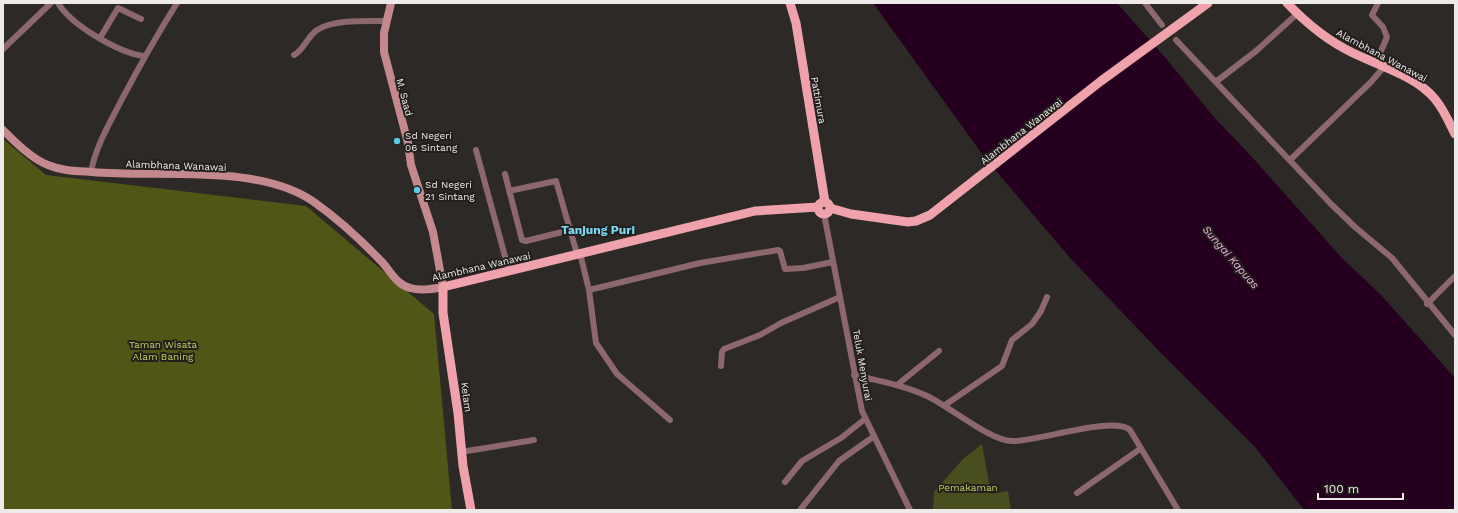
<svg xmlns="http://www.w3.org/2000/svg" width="1458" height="513" font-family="'Work Sans',sans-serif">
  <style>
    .green { fill: #494e1e }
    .forest { fill: #505615 }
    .water { fill: #25001e }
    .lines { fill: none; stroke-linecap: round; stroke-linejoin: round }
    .street { stroke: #8c676b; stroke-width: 6 }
    .secondary { stroke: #c4888f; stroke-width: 8 }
    .primary { stroke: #efa2ab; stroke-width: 9 }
    .poi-dot { fill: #59c8e5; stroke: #231f1d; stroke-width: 1.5 }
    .labels { text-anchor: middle; stroke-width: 4; stroke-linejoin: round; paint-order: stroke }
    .street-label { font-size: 10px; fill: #edeae9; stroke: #231f1d }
    .poi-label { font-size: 10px; fill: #edeae9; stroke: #231f1d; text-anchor: start }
    .park-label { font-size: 10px; fill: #c3cf5e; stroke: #231f1d }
    .water-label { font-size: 11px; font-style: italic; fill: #f7ace2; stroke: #231f1d }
    .quarter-label { font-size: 12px; font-weight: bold; fill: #79dcf7; stroke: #231f1d }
  </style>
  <rect width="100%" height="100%" fill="#2d2927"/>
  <path class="green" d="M982 444 991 494 1008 491 1011 510H933L934 492 963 459Z"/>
  <path class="forest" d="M3 139 46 175 306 206 434 314 452 510H3Z"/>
  <path class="water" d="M873 3H1117L1169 62 1213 116 1251 156 1342 258 1382 296 1455 378V510H1304L1255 447 1162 354 1071 259 985 158Z"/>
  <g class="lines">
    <g class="street">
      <path d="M58 3C71 25 119 53 144 56"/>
      <path d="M1145 3 1162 25"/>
      <path d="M100 38 118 8 141 19"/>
      <path d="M1176 40 1330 203 1355 227 1392 258 1455 335"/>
      <path d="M3 49 51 3"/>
      <path d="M294 55C304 50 307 37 317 30 334 19 367 21 387 21"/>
      <path d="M1376 63 1387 37 1383 27 1372 15 1378 3"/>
      <path d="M1217 81 1256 51 1297 14"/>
      <path d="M476 150 509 271"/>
      <path d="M1290 160 1371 82 1384 67"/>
      <path d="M91 172C96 145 110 123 122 99 140 65 157 35 177 3"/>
      <path d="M505 174 522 240 526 241 570 230"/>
      <path d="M509 191 556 181 577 254"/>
      <path d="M824 214 862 411 910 510"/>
      <path d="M580 253 589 290 596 343 617 374 670 420"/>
      <path d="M589 290 700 263 778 250 780 251 785 269 803 268 833 262"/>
      <path d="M1427 304 1455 276"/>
      <path d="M721 366 722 352 724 349 760 335 781 323 840 297"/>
      <path d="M854 375C878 381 904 385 927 396 949 406 990 441 1012 441 1036 442 1114 415 1130 430L1178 510"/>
      <path d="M897 385 939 351"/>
      <path d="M945 405 1002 366 1012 340 1032 324 1041 311 1047 297"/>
      <path d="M461 452 534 440"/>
      <path d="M785 482 802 461 841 438 865 419"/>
      <path d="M1077 493 1140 449"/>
      <path d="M800 510 839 461 873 437"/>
    </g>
    <path class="secondary" d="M3 130C15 142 32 159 48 165 62 171 77 171 92 172 157 178 259 163 314 202 338 219 362 241 382 262 391 272 397 285 410 288 421 291 432 289 443 287L433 232 411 165 408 143 384 52V33L391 3"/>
    <g class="primary">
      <path d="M790 3 796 23 825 202"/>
      <path d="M1287 3C1306 23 1328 41 1353 53 1380 66 1416 76 1435 99 1444 110 1449 122 1455 134"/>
      <circle cx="824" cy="208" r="6"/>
      <path d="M830 208 851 214 908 222 916 221 930 215 1101 81 1208 3"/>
      <path d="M471 510 463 466 458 413 443 313V287L755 211 818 207"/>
    </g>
  </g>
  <g class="poi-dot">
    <circle cx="397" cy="141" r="4"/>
    <circle cx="417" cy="190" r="4"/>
  </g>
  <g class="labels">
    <g class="street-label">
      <text transform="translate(1382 55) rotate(28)" y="4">Alambhana Wanawai</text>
      <text transform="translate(405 97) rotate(75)" y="4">M. Saad</text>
      <text transform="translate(819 100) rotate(80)" y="4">Pattimura</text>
      <text transform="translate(1021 131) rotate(-38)" y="4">Alambhana Wanawai</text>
      <text transform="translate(176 165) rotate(2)" y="4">Alambhana Wanawai</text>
      <text transform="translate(481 266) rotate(-13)" y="4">Alambhana Wanawai</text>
      <text transform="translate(863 365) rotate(80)" y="4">Teluk Menyurai</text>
      <text transform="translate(467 397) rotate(82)" y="4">Kelam</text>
    </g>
    <g class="poi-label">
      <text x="405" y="139">Sd Negeri<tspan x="405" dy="12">06 Sintang</tspan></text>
      <text x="425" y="188">Sd Negeri<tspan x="425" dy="12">21 Sintang</tspan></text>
    </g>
    <g class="park-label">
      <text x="163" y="348">Taman Wisata<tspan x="163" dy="12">Alam Baning</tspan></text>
      <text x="968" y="491">Pemakaman</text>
    </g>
    <g class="water-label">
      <text transform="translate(1231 257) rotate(49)" y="4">Sungai Kapuas</text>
    </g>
    <g class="quarter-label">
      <text x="598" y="234">Tanjung Puri</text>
    </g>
  </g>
  <rect width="1458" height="513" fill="none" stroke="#edeae9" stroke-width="8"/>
  <path d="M1318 493v6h85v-6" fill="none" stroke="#edeae9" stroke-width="2"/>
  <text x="1324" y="493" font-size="12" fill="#edeae9" stroke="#231f1d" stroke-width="3" paint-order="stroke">100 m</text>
</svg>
